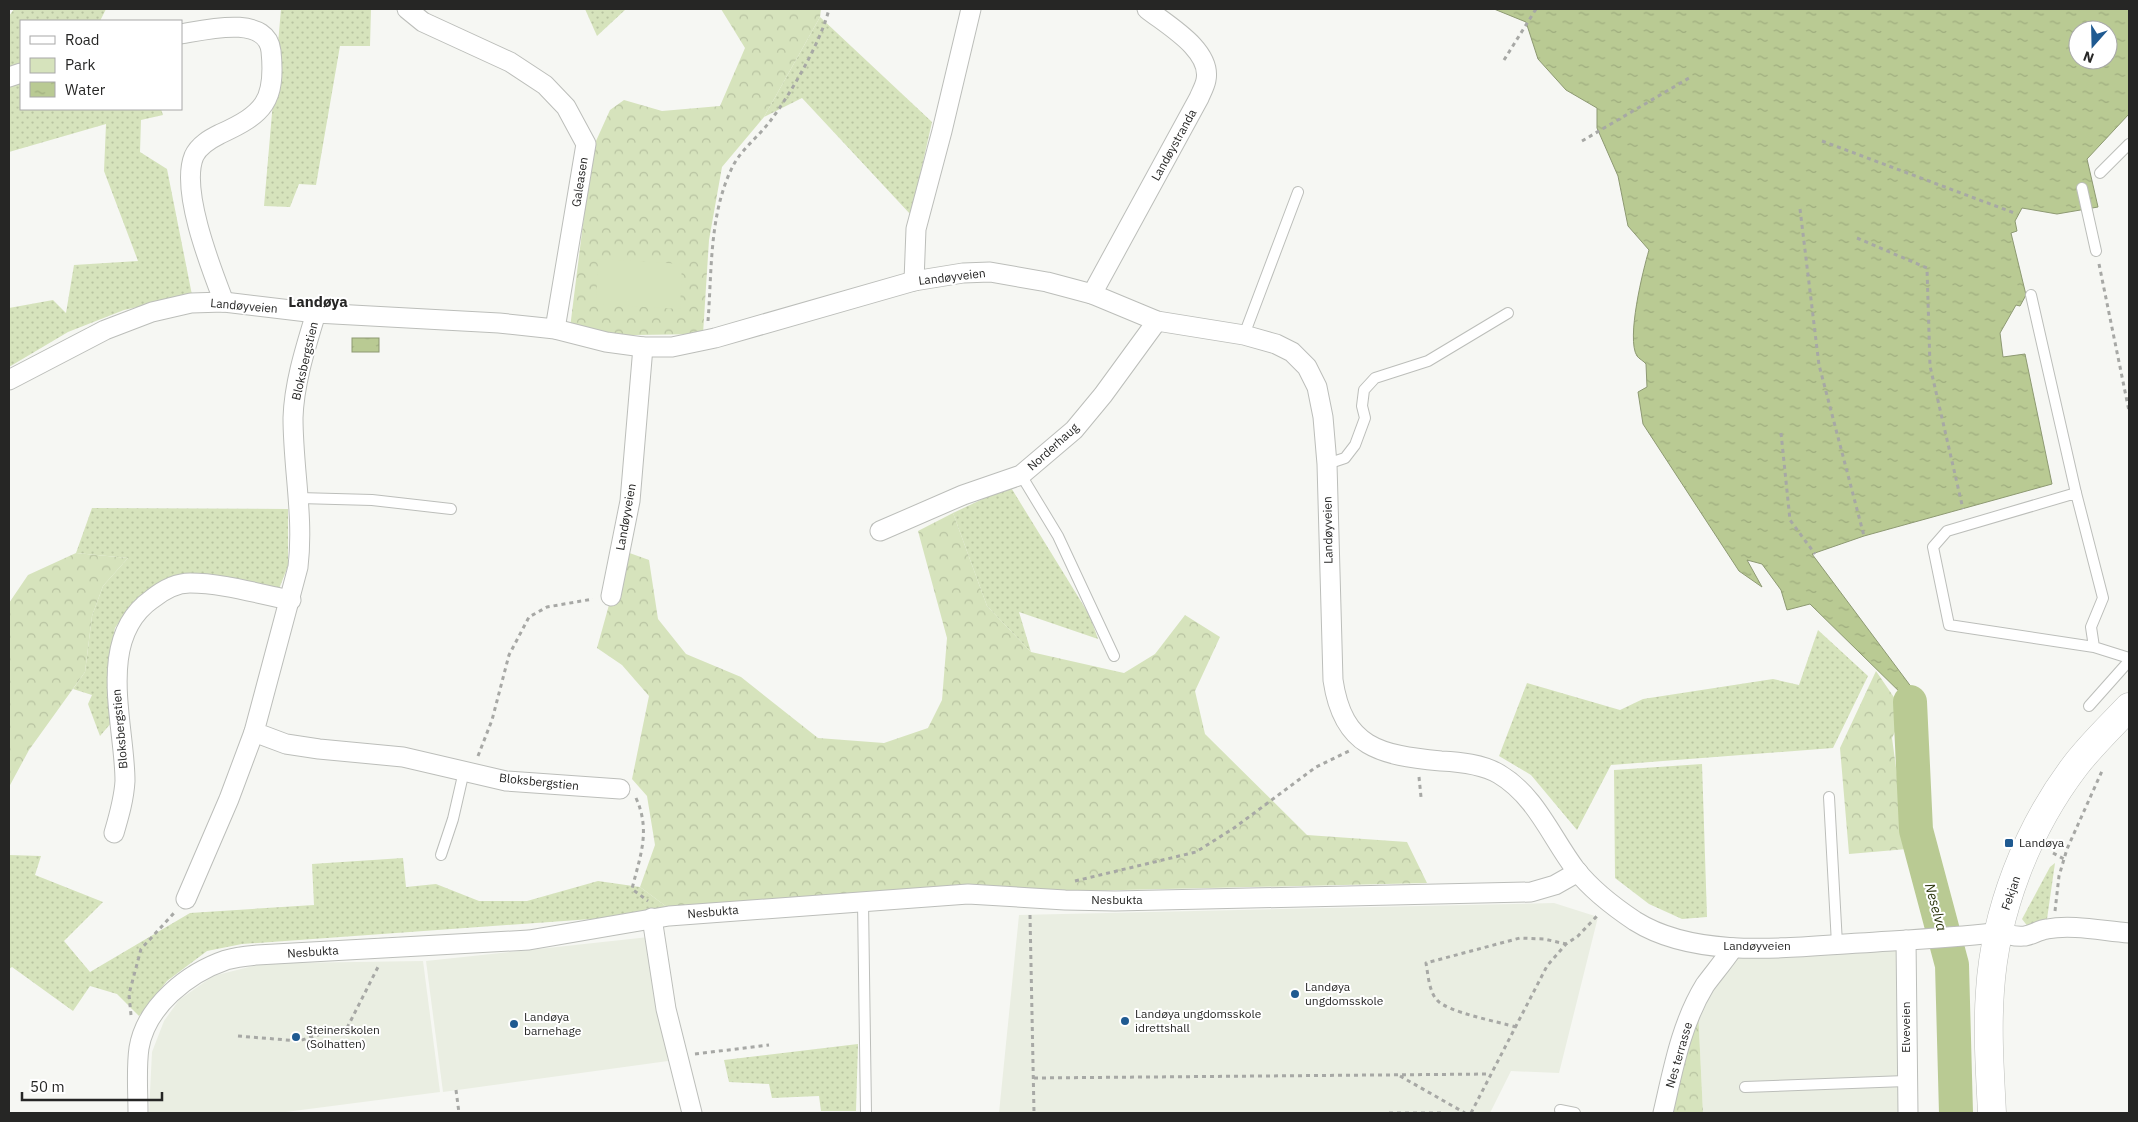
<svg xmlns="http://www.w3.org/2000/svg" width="2138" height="1122" font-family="'IBM Plex Sans',sans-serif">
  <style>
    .built { fill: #eaeee2 }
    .grass { fill: url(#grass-dots) }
    .forest { fill: url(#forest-crowns) }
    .park { fill: #d6e3bc }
    .water { fill: url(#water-ripples); stroke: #8d9972; fill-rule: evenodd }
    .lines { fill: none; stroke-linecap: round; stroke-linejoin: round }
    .river { stroke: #b9ca93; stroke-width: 34 }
    .lane-casing { stroke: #bcbeba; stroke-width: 12 }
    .street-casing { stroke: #bcbeba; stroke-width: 21 }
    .secondary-casing { stroke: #bcbeba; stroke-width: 29 }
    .path { stroke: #a7a8a5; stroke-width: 3; stroke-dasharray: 4 4; stroke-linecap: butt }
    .lane { stroke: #fff; stroke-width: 10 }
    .street { stroke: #fff; stroke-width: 19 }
    .secondary { stroke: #fff; stroke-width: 28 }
    .poi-dot { fill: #1f5a91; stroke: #fff; stroke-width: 2 }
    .labels { text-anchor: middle; stroke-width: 4; stroke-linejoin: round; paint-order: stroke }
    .street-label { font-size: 12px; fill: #262625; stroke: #fff }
    .poi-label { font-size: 12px; fill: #262625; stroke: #fff; text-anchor: start }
    .water-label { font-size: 14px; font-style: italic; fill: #2c360d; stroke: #fff }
    .quarter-label { font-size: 15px; font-weight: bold; fill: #262625; stroke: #fff }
  </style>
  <defs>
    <pattern id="grass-dots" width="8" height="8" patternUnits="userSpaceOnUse" patternTransform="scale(1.25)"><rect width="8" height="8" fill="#d6e3bc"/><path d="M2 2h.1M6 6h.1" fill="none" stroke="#b8c3a1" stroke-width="1.8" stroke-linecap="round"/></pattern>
    <pattern id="forest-crowns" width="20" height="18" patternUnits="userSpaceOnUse" patternTransform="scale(1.25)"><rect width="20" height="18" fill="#d6e3bc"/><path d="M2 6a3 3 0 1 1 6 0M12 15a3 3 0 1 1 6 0" fill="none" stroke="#b8c3a1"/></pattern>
    <pattern id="water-ripples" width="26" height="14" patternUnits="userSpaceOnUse" patternTransform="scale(1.25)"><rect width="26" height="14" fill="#b9ca93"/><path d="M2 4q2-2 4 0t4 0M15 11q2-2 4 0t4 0" fill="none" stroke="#9fad7f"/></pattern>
  </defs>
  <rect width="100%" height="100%" fill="#f6f7f3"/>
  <g class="built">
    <path d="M1554 903 1598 917 1559 1073 1511 1071 1490 1113H999L1019 915Z"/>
    <path d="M649 937 668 1061 443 1092 426 961Z"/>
    <path d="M1901 944 1906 1113H1703L1698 1009 1735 953Z"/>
    <path d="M423 961 440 1092 278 1113H149L152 1052 164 1021 179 1000 213 976 257 965 289 963Z"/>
  </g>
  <g class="grass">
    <path d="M14 9H106L100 21H21V109H161L163 115 141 120 140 152 167 169 192 295 124 310 68 332 9 367V308L53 300 66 313 74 265 138 261 104 171 106 124 9 152V16Z"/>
    <path d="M281 9H371L370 46H340L316 185 299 184 290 207 264 206Z"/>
    <path d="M585 9H626L597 36Z"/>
    <path d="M820 17 932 122 911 215 802 98 764 117Z"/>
    <path d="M1010 486 1090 616 1098 639 1019 612 1031 652 987 606 953 513Z"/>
    <path d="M92 508 288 509V566L279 589 161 582 133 602 115 628 109 663 108 695 112 722 100 736 88 704 92 695 73 689 85 672 92 616 103 586 128 558 76 553Z"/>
    <path d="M1818 630 1868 676 1833 748 1611 765 1577 830 1531 775 1499 756 1527 683 1620 710 1643 699 1773 679 1799 685Z"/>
    <path d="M1702 764 1707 917 1682 919 1649 904 1615 878 1614 770Z"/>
    <path d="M9 855 41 856 35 875 103 902 64 941 90 972 190 913 314 905 312 864 403 858 406 887 436 884 479 901H527L598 881 640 887 675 913 242 944 207 951 167 981 139 1016 117 994 90 986 73 1011 12 967 9 969Z"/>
    <path d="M2055 863 2047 919 2044 923 2029 928 2022 919 2050 867Z"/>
    <path d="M858 1044 856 1111H821L819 1096 772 1098 769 1084 729 1082 724 1060Z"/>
  </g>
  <g class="forest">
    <path d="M721 9H821L820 17 764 117 722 167 709 240 703 334 569 336 588 184 596 141 610 110 624 100 662 111 720 106 745 48Z"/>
    <path d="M953 513 987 606 1031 652 1124 673 1155 654 1185 615 1220 637 1195 691 1205 734 1307 835 1407 842 1427 883 870 896 675 913 640 887 655 845 647 796 632 779 649 696 622 665 597 648 624 551 649 560 658 619 686 654 741 677 818 738 884 743 928 728 942 700 947 638 918 531Z"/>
    <path d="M76 553 128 558 103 586 92 616 85 672 29 750 9 787V603L28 575Z"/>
    <path d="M1876 671 1904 712 1892 738 1907 849 1849 854 1840 748Z"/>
    <path d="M1698 1009 1703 1113H1670Z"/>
  </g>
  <path class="park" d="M598 259 682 264 680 309 596 304Z"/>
  <g class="water">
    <path d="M1494 9H2129V114L2087 159 2098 207 2057 214 2022 208 2015 221 2017 231 2011 233 2026 295 2020 306 2016 305 2000 333 2003 357 2025 354 2052 484 1864 536 1812 554 1918 696 1910 702 1810 604 1787 610 1781 590 1762 564 1747 560 1762 587 1739 571 1643 424 1638 392 1647 387 1646 364C1644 361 1639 359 1637 356 1626 339 1643 270 1649 250L1628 226 1618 176 1597 128V108L1566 90 1538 59 1526 22ZM2078 30H2108V60H2078Z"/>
    <rect x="352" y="338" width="27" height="14"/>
  </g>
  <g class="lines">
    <path class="river" d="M1910 702 1916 830 1952 965 1956 1113"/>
    <g class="lane-casing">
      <g id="lane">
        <path d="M2100 173 2129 144"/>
        <path d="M2082 188 2096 251"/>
        <path d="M2031 295 2076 493"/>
        <path d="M1244 335 1298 192"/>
        <path d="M1327 464 1345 458 1355 445 1365 418 1362 406 1364 390 1375 378 1428 361 1508 313"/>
        <path d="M1021 475 1058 536 1114 656"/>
        <path d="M299 498 372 500 451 509"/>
        <path d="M2094 647 2091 627 2103 598 2076 493 1947 531 1933 547 1949 625 2094 647 2129 658"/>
        <path d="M2089 706 2129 661"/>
        <path d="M1829 797 1837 944"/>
        <path d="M441 855 453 819 464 771"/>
        <path d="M863 902 866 1113"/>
        <path d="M1745 1087 1906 1081"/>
        <path d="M1560 1110 1575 1113"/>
      </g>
    </g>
    <g class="street-casing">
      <g id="street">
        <path d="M407 9 423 22 510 62 545 85 566 107 586 144 555 329"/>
        <path d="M181 34C205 30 267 14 271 51 276 101 264 114 220 134 210 139 199 145 194 156 180 190 211 268 224 302"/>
        <path d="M9 77 21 73"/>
        <path d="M914 281 916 229 942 131 971 9"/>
        <path d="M1092 294 1199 98C1201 93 1205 86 1206 80 1212 50 1167 25 1147 9"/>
        <path d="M316 313C306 346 294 383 293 418 293 468 304 517 298 567L254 732 286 744 319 749 403 757 506 781 620 789"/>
        <path d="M9 380 105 330 152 312 191 303 224 302 316 313 499 323 555 329 606 342 643 347H672L715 338 914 281 963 273 990 272 1047 282 1092 294 1157 321 1244 335 1276 344 1292 352 1307 367 1317 387 1323 417 1327 464 1333 680C1343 748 1380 755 1441 761 1460 762 1482 764 1499 774 1536 796 1551 837 1576 870 1592 890 1614 907 1635 921 1697 960 1790 947 1860 943 1905 940 1949 938 1993 933 2004 932 2014 938 2025 936 2032 935 2039 930 2047 929 2072 924 2103 931 2129 933"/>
        <path d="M880 531 963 495 1021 475 1074 430 1103 395 1157 321"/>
        <path d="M611 596 630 501 643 347"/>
        <path d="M114 833C119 816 124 799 125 781 125 724 95 639 152 599 162 591 176 583 190 583 223 583 258 594 291 600"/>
        <path d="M186 899 229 799 254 732"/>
        <path d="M652 918 666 1009 692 1113"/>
        <path d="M1906 940 1908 1113"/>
        <path d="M138 1113C138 1092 136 1069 139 1048 146 1006 188 973 226 960 236 957 247 956 257 955L529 940 669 916 968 894 1065 900 1115 901 1531 892 1555 885 1578 872"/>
        <path d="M1663 1113C1673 1070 1681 1024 1705 985 1714 973 1724 961 1733 948"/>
      </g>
    </g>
    <g class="secondary-casing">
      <path id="secondary" d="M1992 1113C1990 1073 1987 1031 1990 991 1995 912 2027 829 2075 766 2091 745 2111 726 2129 707"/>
    </g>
    <g class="path">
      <path d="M1504 60 1536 9"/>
      <path d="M1582 141 1689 78"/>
      <path d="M1822 141 2017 214"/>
      <path d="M1800 209 1819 365 1864 536"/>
      <path d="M1857 238 1927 268 1930 366 1963 509"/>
      <path d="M2099 264 2129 411"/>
      <path d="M708 321C712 270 709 211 734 164 743 148 760 135 771 120 791 93 821 42 829 9"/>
      <path d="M1781 433 1790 520 1815 554"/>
      <path d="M478 756 492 720 509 655 529 617 547 607 593 599"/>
      <path d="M1419 777 1421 797"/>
      <path d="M636 798C651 831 640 856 632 889L648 901"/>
      <path d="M2053 853 2064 859"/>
      <path d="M1075 881 1196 852 1234 828 1316 767 1349 751"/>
      <path d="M2055 911 2059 876 2067 849 2102 771"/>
      <path d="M1030 915 1034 1113"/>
      <path d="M131 1015 129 994 141 949 174 913"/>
      <path d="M1516 1027C1499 1022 1447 1012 1437 1000 1429 992 1428 974 1426 963L1520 938 1544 939 1566 944"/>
      <path d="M238 1036 299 1041 321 1034 346 1030 379 965"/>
      <path d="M695 1054 769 1045"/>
      <path d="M1400 1076 1465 1113"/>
      <path d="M1034 1078 1490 1074"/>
      <path d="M456 1090 459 1113"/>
      <path d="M1389 1113H1441"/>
      <path d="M1471 1113 1547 966 1566 944 1578 936 1597 916"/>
    </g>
    <use href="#lane" class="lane"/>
    <use href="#street" class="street"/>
    <use href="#secondary" class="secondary"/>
  </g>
  <g class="poi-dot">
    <rect x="2004" y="838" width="10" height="10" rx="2.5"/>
    <circle cx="1295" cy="994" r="5"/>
    <circle cx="1125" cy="1021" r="5"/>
    <circle cx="514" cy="1024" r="5"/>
    <circle cx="296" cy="1037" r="5"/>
  </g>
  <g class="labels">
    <g class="street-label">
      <text transform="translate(1174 145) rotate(-61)" y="4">Landøystranda</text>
      <text transform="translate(580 182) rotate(-81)" y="4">Galeasen</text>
      <text transform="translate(952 277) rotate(-7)" y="4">Landøyveien</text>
      <text transform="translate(244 306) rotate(5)" y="4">Landøyveien</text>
      <text transform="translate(305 361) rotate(-77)" y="4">Bloksbergstien</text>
      <text transform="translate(1053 447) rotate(-42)" y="4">Norderhaug</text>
      <text transform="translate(626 517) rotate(-80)" y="4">Landøyveien</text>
      <text transform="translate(1328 530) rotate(-91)" y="4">Landøyveien</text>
      <text transform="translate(120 729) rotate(-95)" y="4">Bloksbergstien</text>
      <text transform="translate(539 782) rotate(6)" y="4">Bloksbergstien</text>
      <text transform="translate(2011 893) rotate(-71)" y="4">Fekjan</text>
      <text x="1117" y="904">Nesbukta</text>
      <text transform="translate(713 912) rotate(-5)" y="4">Nesbukta</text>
      <text x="1757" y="950">Landøyveien</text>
      <text transform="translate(313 952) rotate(-4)" y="4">Nesbukta</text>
      <text transform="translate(1906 1027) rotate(-90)" y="4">Elveveien</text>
      <text transform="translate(1679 1055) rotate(-74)" y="4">Nes terrasse</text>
    </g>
    <g class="poi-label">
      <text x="2019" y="847">Landøya</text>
      <text x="1305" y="991">Landøya<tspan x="1305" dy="14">ungdomsskole</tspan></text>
      <text x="1135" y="1018">Landøya ungdomsskole<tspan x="1135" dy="14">idrettshall</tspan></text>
      <text x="524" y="1021">Landøya<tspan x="524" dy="14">barnehage</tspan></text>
      <text x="306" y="1034">Steinerskolen<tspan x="306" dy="14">(Solhatten)</tspan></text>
    </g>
    <g class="water-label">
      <text transform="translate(1936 907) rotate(75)" y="5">Neselva</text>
    </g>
    <g class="quarter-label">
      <text x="318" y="307">Landøya</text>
    </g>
  </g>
  <rect width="2138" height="1122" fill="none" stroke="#262625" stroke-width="20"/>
  <rect x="20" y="20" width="162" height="90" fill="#ffffff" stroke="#a8a8a8"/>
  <rect x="30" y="36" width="25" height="8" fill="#ffffff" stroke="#a8a8a8"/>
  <text x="65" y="45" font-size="15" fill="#262625">Road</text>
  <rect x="30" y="58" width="25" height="15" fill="#d6e3bc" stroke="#a8a8a8"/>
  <text x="65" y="70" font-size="15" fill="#262625">Park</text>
  <rect x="30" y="82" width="25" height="15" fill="url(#water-ripples)" stroke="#a8a8a8"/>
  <text x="65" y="95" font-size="15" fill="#262625">Water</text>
  <g transform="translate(2093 45) rotate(200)"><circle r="24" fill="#ffffff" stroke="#a8a8a8"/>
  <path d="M0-4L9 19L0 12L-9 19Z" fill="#1f5a91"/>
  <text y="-8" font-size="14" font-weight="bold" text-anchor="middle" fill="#262625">N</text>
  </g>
  <path d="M22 1092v8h140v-8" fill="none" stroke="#262625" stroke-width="2.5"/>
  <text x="30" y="1092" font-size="15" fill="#262625" stroke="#ffffff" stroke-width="4" paint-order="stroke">50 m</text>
</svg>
